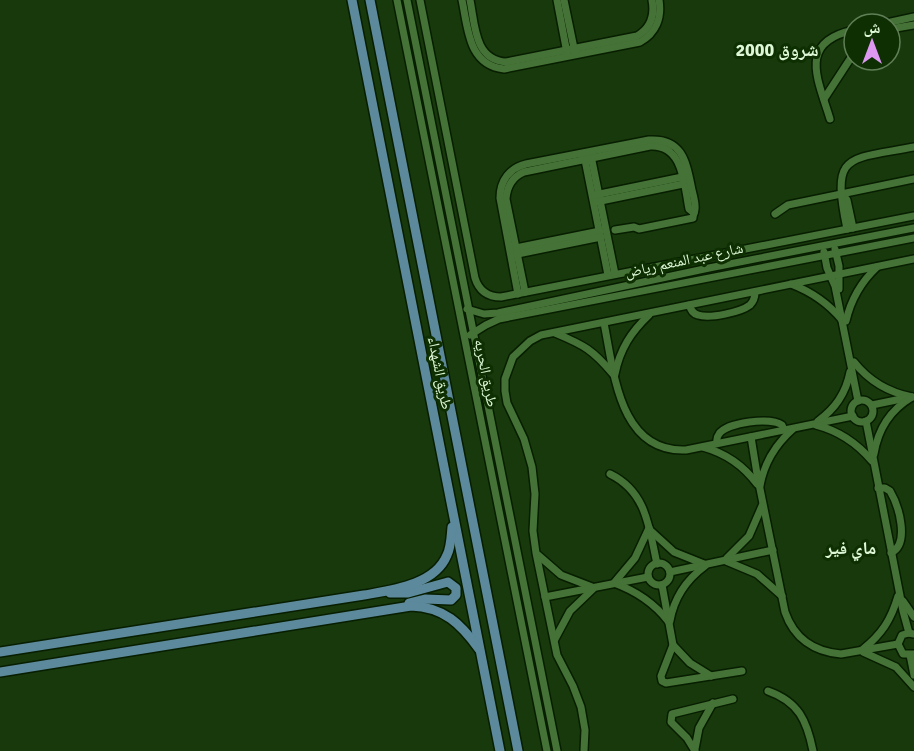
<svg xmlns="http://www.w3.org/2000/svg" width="914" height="751" font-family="Signika,'Noto Naskh Arabic',sans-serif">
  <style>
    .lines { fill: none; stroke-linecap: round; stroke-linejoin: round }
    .minor-casing { stroke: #071e01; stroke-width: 10 }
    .major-casing { stroke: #071e01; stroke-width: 12 }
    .minor { stroke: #457236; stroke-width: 7 }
    .major { stroke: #5c899b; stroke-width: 9 }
    .labels { text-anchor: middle; stroke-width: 6; stroke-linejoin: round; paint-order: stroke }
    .street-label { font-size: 15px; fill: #def8d7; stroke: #0d2f01 }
    .quarter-label { font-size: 18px; font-weight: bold; fill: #def8d7; stroke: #0d2f01 }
  </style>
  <rect width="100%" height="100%" fill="#18390c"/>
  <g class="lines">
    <g class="minor-casing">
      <g id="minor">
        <path d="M397 0 547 751"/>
        <path d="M407 0 557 751"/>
        <path d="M420 0 475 278C479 291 488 297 501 297L914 216"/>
        <path d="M462 0C468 28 468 65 504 69L640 42C656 33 662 18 659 0"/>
        <path d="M470 0C475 24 474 60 506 62L637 36C651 28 655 16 652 0"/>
        <path d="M557 0 567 53"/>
        <path d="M564 0 575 53"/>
        <path d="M882 24 914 17"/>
        <path d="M890 29 914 25"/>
        <path d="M824 99 854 53"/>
        <path d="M830 119C818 79 797 42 854 30"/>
        <path d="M584 155 608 275"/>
        <path d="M591 156 615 274"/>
        <path d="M595 195 687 176"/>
        <path d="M843 195 847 200 853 228"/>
        <path d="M596 202 688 183"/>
        <path d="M775 214 788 205 914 179"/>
        <path d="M847 229C831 152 846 160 914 147"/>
        <path d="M511 249 600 231"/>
        <path d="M835 249 839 266V289"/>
        <path d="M824 252 827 268 835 286 858 401"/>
        <path d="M513 255 601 237"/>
        <path d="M791 284C812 292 828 303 842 320"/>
        <path d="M525 292 506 199C507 186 512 177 524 172L650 146C684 144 684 185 689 209L694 213"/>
        <path d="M518 294 500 198C500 180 510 168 526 164L649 140C681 138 686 160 691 185 692 192 696 202 695 209 695 212 693 215 693 218L639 229 634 227 615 230"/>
        <path d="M689 305C691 310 693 314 698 315 710 319 741 312 750 305 754 301 755 297 755 292"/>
        <path d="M467 309 484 314 498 313 709 268 914 228"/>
        <path d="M846 321C851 299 861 282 877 267"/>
        <path d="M604 323C614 372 619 453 686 450L853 416"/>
        <path d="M555 333C584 345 593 350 613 374"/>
        <path d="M470 335 486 325 499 319 914 238"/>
        <path d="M854 362C869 381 887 392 912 397"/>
        <path d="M615 374C620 349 631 332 649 315"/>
        <circle cx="862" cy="411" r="11"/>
        <path d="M872 405 906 398"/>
        <path d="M818 421C835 409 846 393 850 372"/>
        <path d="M866 421 903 611 909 633"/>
        <path d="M816 425C839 431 857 443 872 461"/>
        <path d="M751 437 757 474 785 612C794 638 814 652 841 654L898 644"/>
        <path d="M717 443C717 439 716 438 719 434 727 422 771 417 782 425L784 430"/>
        <path d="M703 447C725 453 743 465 757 484"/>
        <path d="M874 454C878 429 890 410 912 397"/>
        <path d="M610 474C647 492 649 528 657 564"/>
        <path d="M760 486C764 463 776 444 793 429"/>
        <path d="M878 488H885L890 491C899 506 910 544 891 553"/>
        <path d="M649 528 635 558 614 583C636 591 654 603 668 621"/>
        <path d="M651 531 674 552 704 564"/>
        <path d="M538 555 561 575 592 587"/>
        <path d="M727 558 749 536 762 506"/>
        <path d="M726 561 757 574 782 596"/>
        <circle cx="659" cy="574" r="11"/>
        <path d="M670 572 773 550"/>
        <path d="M662 585 673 645 661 676 662 681 666 683 742 671"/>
        <path d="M545 597 648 577"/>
        <path d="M903 601 914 617"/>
        <path d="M670 621C674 598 686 580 705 566"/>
        <path d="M914 634 909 633 902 635 898 644 903 654H914"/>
        <path d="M555 639 570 611 593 589"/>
        <path d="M673 645 690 663 711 676"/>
        <path d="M862 650C882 634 891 620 898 596"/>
        <path d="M863 652 896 667 914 687"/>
        <path d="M910 655 914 675"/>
        <path d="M768 691C799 702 807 721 813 751"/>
        <path d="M695 749 699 728 713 703"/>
        <path d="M584 751 585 730 581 707 573 686 557 655 536 553 533 531 535 494 532 467 524 439 507 403 505 391V379L513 357 530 341 541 335 914 259"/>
        <path d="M695 751 687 738 671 722 672 714 733 699"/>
      </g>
    </g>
    <g class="major-casing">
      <g id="major">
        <path d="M352 0 500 751"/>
        <path d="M370 0 518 751"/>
        <path d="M390 593H408L448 582 456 588V595L451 600 425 599 409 603"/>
        <path d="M0 652 364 595C392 590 435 585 447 555 451 547 451 537 452 527"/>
        <path d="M0 672 411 606C444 607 461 624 479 649"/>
      </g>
    </g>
    <use href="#minor" class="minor"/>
    <use href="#major" class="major"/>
  </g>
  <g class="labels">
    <g class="street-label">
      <text transform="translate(684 260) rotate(-12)" y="5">شارع عبد المنعم رياض</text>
      <text transform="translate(440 373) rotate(79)" y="5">طريق الشهداء</text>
      <text transform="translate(486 373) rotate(79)" y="5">طريق الحريه</text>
    </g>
    <g class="quarter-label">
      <text x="777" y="56">شروق 2000</text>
      <text x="851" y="554">ماي فير</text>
    </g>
  </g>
  <g transform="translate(872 42)"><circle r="28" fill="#0d2f01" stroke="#617f57" stroke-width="1.5"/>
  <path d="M0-4.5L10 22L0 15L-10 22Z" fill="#de98f2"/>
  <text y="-9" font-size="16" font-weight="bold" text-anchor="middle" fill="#def8d7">ش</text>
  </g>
</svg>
